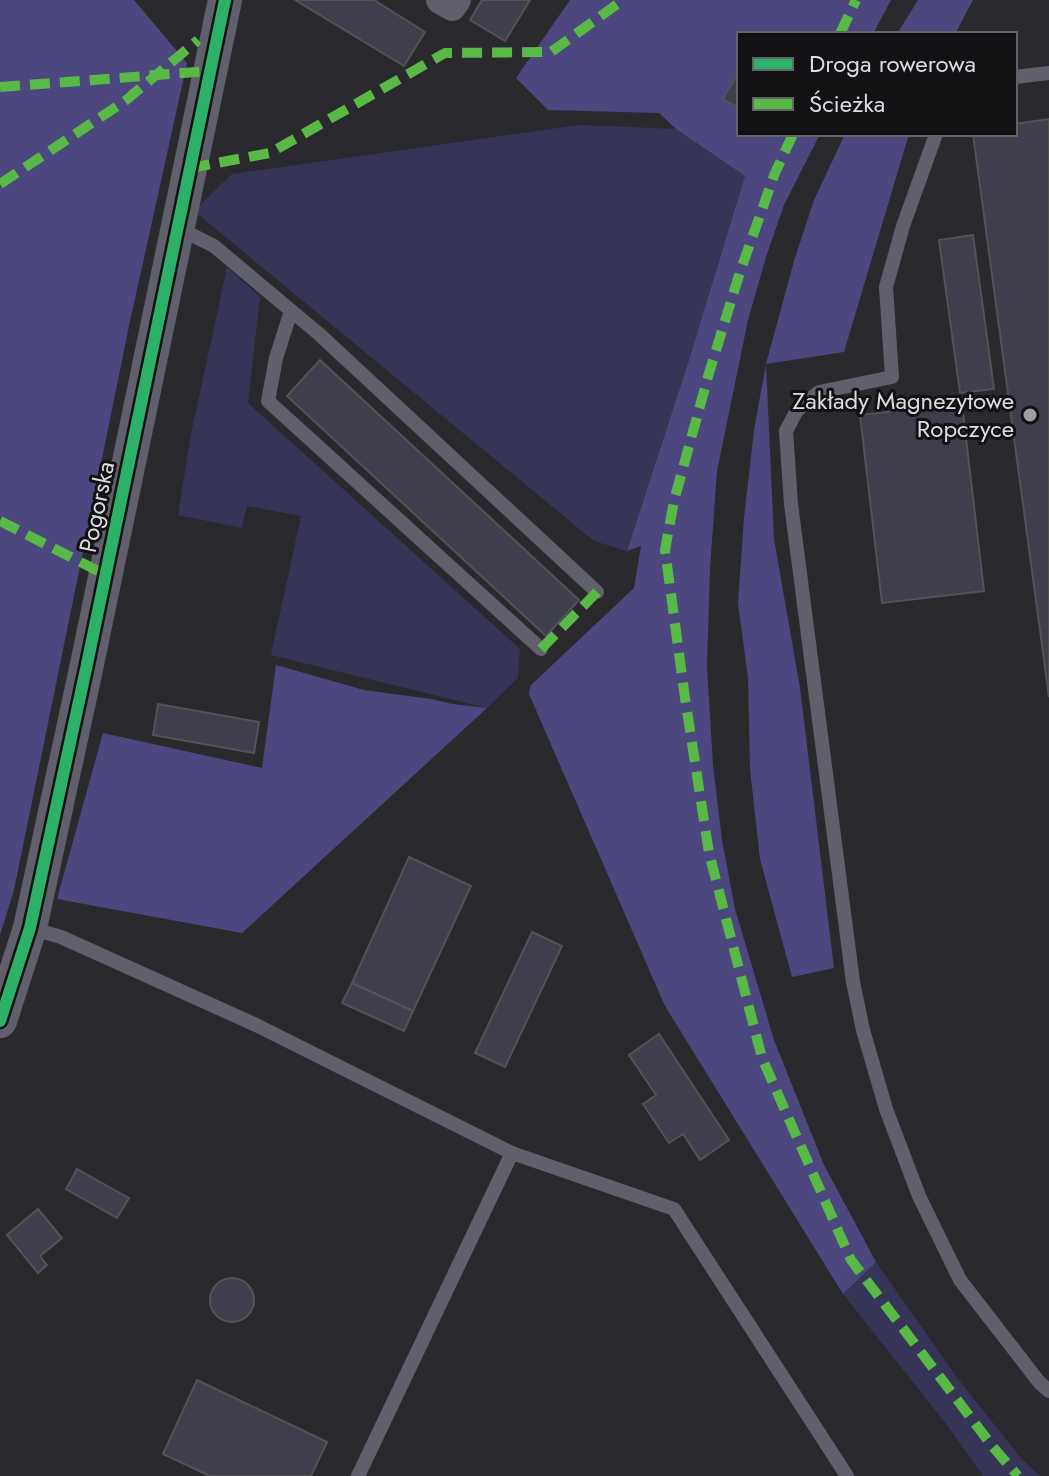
<svg xmlns="http://www.w3.org/2000/svg" width="1049" height="1476" font-family="Jost,sans-serif">
  <style>
    .green { fill: #373557 }
    .forest { fill: #4c477f }
    .building { fill: #3f3e4c; stroke: #535356; stroke-width: 2 }
    .lines { fill: none; stroke-linecap: round; stroke-linejoin: round }
    .service { stroke: #60606d; stroke-width: 14 }
    .minor { stroke: #60606d; stroke-width: 28 }
    .tertiary { stroke: #60606d; stroke-width: 34 }
    .quiet { stroke: #58b947; stroke-width: 10; stroke-dasharray: 20 10; stroke-linecap: butt }
    .cycleway-casing { stroke: #121215; stroke-width: 17 }
    .cycleway { stroke: #2db169; stroke-width: 12 }
    .poi-dot { fill: #9e9ea2; stroke: #121215; stroke-width: 3 }
    .labels { text-anchor: middle; stroke-width: 6; stroke-linejoin: round; paint-order: stroke }
    .poi-label { font-size: 24px; fill: #dddde1; stroke: #121215; text-anchor: end }
    .street-label { font-size: 24px; fill: #dddde1; stroke: #121215 }
  </style>
  <rect width="100%" height="100%" fill="#2a2a2e"/>
  <g class="green">
    <path d="M579 125 676 129 745 176 688 363 627 551 594 541 194 211 232 174Z"/>
    <path d="M227 267 260 297 248 403 520 649 518 678 487 708 271 655 301 516 247 506 242 528 178 515 191 434Z"/>
    <path d="M876 1262 958 1379 1021 1458 1040 1476H983L947 1425 843 1294Z"/>
  </g>
  <g class="forest">
    <path d="M0 0H134L187 63 129 326 14 890 0 935Z"/>
    <path d="M570 0H891L873 34H739V134H820L784 205 766 257 748 320 717 471 710 568 707 667 713 765 722 840 735 909 774 1040 824 1165 876 1262 843 1294 665 1006 529 694 531 685 634 588 641 546 627 551 688 363 745 176 676 129 659 113 548 110 516 78Z"/>
    <path d="M918 0H973L955 34H897Z"/>
    <path d="M845 134H909L844 352 766 364 774 539 800 688 834 968 792 977 760 859 750 769 748 678 738 603 744 518 754 430 766 364 794 261 814 200Z"/>
    <path d="M276 665 364 690 431 699 453 704 487 708 242 933 57 899 103 733 262 768Z"/>
  </g>
  <g class="building">
    <path d="M295 0H374L425 32 404 66Z"/>
    <path d="M482 0H530L505 41 470 20Z"/>
    <path d="M739 71V108L723 99Z"/>
    <path d="M1049 119V697L973 134H1015V124Z"/>
    <path d="M973 235 994 389 960 393 939 240Z"/>
    <path d="M320 360 579 600 546 636 287 396Z"/>
    <path d="M962 404 984 591 882 603 860 415Z"/>
    <path d="M158 704 259 722 254 753 153 735Z"/>
    <path d="M409 857 471 886 413 1011 352 983Z"/>
    <path d="M532 932 562 946 505 1067 475 1053Z"/>
    <path d="M352 983 413 1011 404 1031 342 1003Z"/>
    <path d="M659 1034 729 1140 700 1160 683 1134 669 1143 643 1104 656 1095 629 1055Z"/>
    <path d="M77 1169 129 1198 117 1218 66 1189Z"/>
    <path d="M38 1209 62 1238 40 1256 47 1265 38 1273 7 1235Z"/>
    <circle cx="232" cy="1300" r="22"/>
    <path d="M197 1380 327 1442 311 1476H210L163 1454Z"/>
  </g>
  <g class="lines">
    <g class="service">
      <path d="M1015 77 1049 73"/>
      <path d="M936 134 903 226 886 287 892 377 819 392 806 402 796 412 786 431 791 504 853 982 863 1030 886 1109 919 1196 960 1280 1039 1382 1049 1391"/>
      <path d="M178 228 214 246 319 334 597 592"/>
      <path d="M291 311 276 358 268 401 541 649"/>
      <path d="M30 928 61 937 256 1025 512 1153 358 1476"/>
      <path d="M512 1153 674 1209 847 1476"/>
    </g>
    <path class="minor" d="M440 0 452 7 457 0"/>
    <path class="tertiary" d="M0 1021 30 928 86 669 225 0"/>
    <g class="quiet">
      <path d="M840 34 856 0"/>
      <path d="M0 87 210 71"/>
      <path d="M793 134 775 173 740 272 709 373 674 501 665 550 685 698 709 853 762 1058 851 1260 993 1447 1018 1476"/>
      <path d="M190 168 270 153 445 53 551 52 623 0"/>
      <path d="M0 184 125 101 198 40"/>
      <path d="M0 521 106 575"/>
      <path d="M541 649 597 592"/>
    </g>
    <g class="cycleway-casing">
      <path id="cycleway" d="M0 1021 30 928 86 669 225 0"/>
    </g>
    <use href="#cycleway" class="cycleway"/>
  </g>
  <circle class="poi-dot" cx="1030" cy="415" r="8"/>
  <g class="labels">
    <g class="poi-label">
      <text x="1014" y="409">Zakłady Magnezytowe<tspan x="1014" dy="28">Ropczyce</tspan></text>
    </g>
    <g class="street-label">
      <text transform="translate(97 507) rotate(-78)" y="8">Pogorska</text>
    </g>
  </g>
  <rect x="737" y="32" width="280" height="104" fill="#121215" stroke="#636367" stroke-width="2"/>
  <rect x="753" y="58" width="40" height="12" fill="#2db169" stroke="#636367" stroke-width="2"/>
  <text x="809" y="72" font-size="24" fill="#dddde1">Droga rowerowa</text>
  <rect x="753" y="98" width="40" height="12" fill="#58b947" stroke="#636367" stroke-width="2"/>
  <text x="809" y="112" font-size="24" fill="#dddde1">Ścieżka</text>
</svg>
